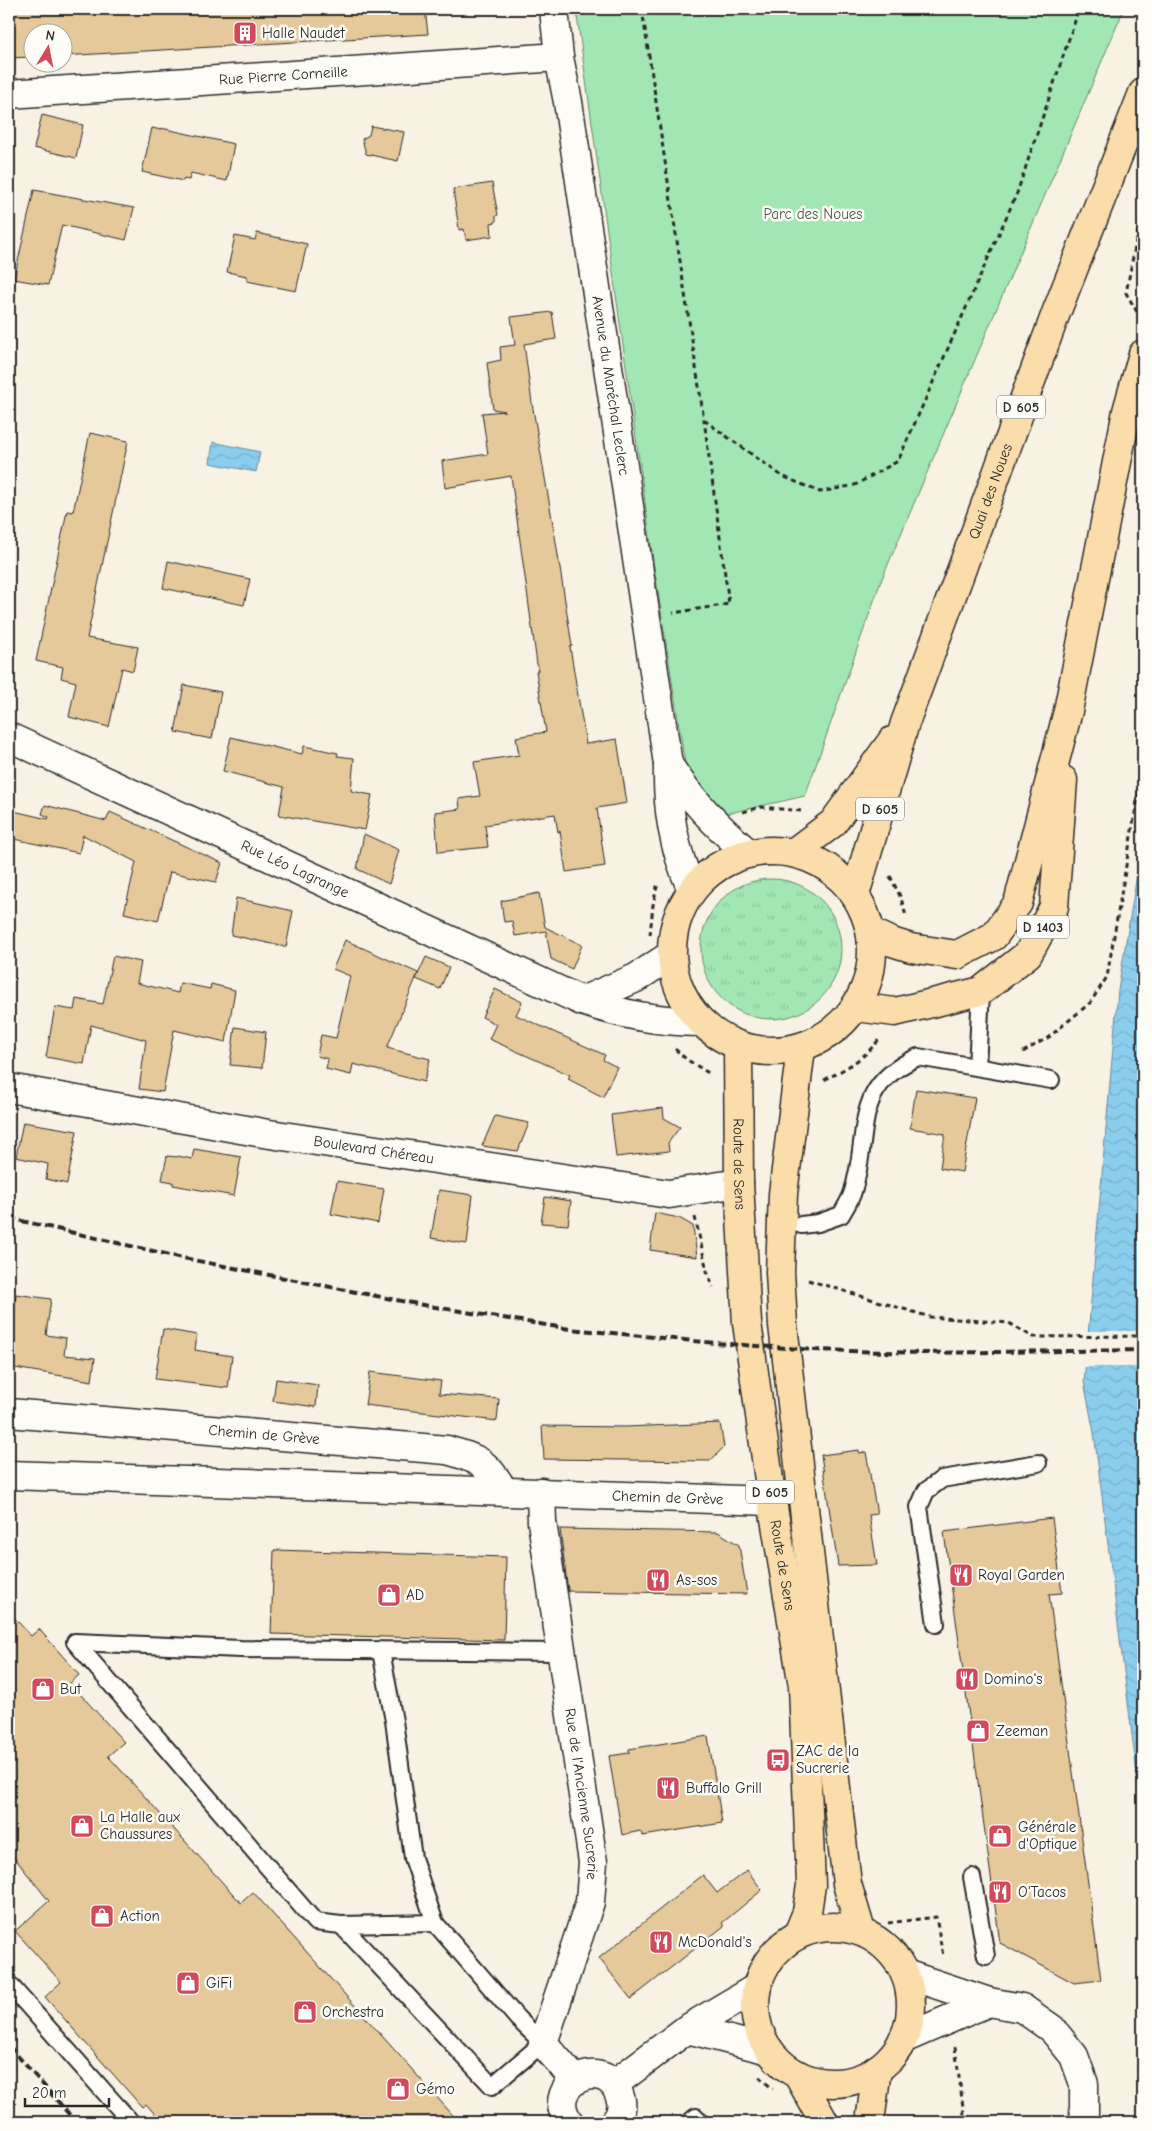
<svg xmlns="http://www.w3.org/2000/svg" width="1152" height="2131" font-family="'Comic Neue',sans-serif">
  <style>
    .grass { fill: url(#grass-tufts); stroke: #66896f }
    .green { fill: #a2e7b3; stroke: #66896f }
    .water { fill: url(#water-waves); stroke: #658c9f }
    .pier { fill: #f8f2e4 }
    .building { fill: #e6c99a; stroke: #2b2b2b }
    .lines { fill: none; stroke-linecap: round; stroke-linejoin: round }
    .lane-casing { stroke: #2b2b2b; stroke-width: 20 }
    .street-casing { stroke: #2b2b2b; stroke-width: 31 }
    .secondary-casing { stroke: #2b2b2b; stroke-width: 31 }
    .primary-casing { stroke: #2b2b2b; stroke-width: 31 }
    .path { stroke: #2b2b2b; stroke-width: 3; stroke-dasharray: 5 4; stroke-linecap: butt }
    .lane { stroke: #fdfcf7; stroke-width: 16 }
    .street { stroke: #fdfcf7; stroke-width: 28 }
    .secondary { stroke: #fdfcf7; stroke-width: 28 }
    .primary { stroke: #fbddab; stroke-width: 28 }
    .rail { stroke: #2b2b2b; stroke-width: 4; stroke-dasharray: 8 4; stroke-linecap: butt }
    .labels { text-anchor: middle; stroke-width: 5; stroke-linejoin: round; paint-order: stroke }
    .shield { fill: #fdfcf7; stroke: #6a6a68; stroke-width: 1 }
    .shield-label { font-size: 14px; font-weight: bold; fill: #2b2b2b }
    .poi-label { font-size: 15px; fill: #2b2b2b; stroke: #fdfcf7; text-anchor: start }
    .street-label { font-size: 15px; fill: #2b2b2b; stroke: #fdfcf7 }
    .park-label { font-size: 15px; fill: #495a4d; stroke: #fdfcf7 }
  </style>
  <defs>
    <pattern id="grass-tufts" width="24" height="20" patternUnits="userSpaceOnUse" patternTransform="scale(1.25)"><rect width="24" height="20" fill="#a2e7b3"/><path d="M3 7l-1-3M5 7V3M7 7l1-3M15 17l-1-3M17 17v-4M19 17l1-3" fill="none" stroke="#8cc69a"/></pattern>
    <pattern id="water-waves" width="16" height="10" patternUnits="userSpaceOnUse" patternTransform="scale(1.25)"><rect width="16" height="10" fill="#8bcded"/><path d="M0 5q4-4 8 0t8 0" fill="none" stroke="#78b0cb"/></pattern>
  </defs>
  <rect width="100%" height="100%" fill="#f8f2e4"/>
  <filter id="ink" filterUnits="userSpaceOnUse"><feTurbulence type="fractalNoise" baseFrequency=".02" numOctaves="2"/><feDisplacementMap in="SourceGraphic" scale="10" xChannelSelector="R" yChannelSelector="G"/><feConvolveMatrix kernelMatrix="1 2 1 2 8 2 1 2 1" color-interpolation-filters="sRGB"/></filter>
  <g filter="url(#ink)">
    <circle class="grass" cx="771" cy="949" r="70"/>
    <path class="green" d="M576 9H1124L881 581 805 796 694 821 654 566Z"/>
    <g class="water">
      <path d="M213 442 260 452 256 472 210 463Z"/>
      <path d="M1143 838V1822L1094 1433 1084 1382 1118 990Z"/>
    </g>
    <path class="pier" d="M1086 1331H1143V1367H1083Z"/>
    <g class="building">
      <path d="M9 9H425L428 34 62 56V32H32V57L9 58Z"/>
      <path d="M42 115 83 125 76 158 34 148Z"/>
      <path d="M371 126 404 132 398 161 366 154 362 139 369 135Z"/>
      <path d="M152 128 161 130V128L234 144 227 181 191 173 189 180 184 179 183 181 142 172Z"/>
      <path d="M492 183 498 215 496 216V222L491 223 492 236 466 240 464 229 459 230 453 189Z"/>
      <path d="M34 190 134 208 126 240 62 225 48 285 14 279Z"/>
      <path d="M257 233 307 244 296 291 247 281V276L227 272 235 236 255 240Z"/>
      <path d="M552 312 556 339 524 344 532 403 555 536 572 646 570 647 586 744 617 739 627 803 597 808 605 866 566 872 560 831 558 832 555 814 485 825 488 847 438 852 435 812 460 809 459 799 480 796 474 762 519 755 516 737 546 732 536 671H538L511 476 445 488 442 461 488 454 482 413 505 411 493 409 487 363 501 360 500 347 515 345 511 317Z"/>
      <path d="M90 433 128 441 87 638 138 647 133 671 122 668 109 727 69 717 76 682 61 678 63 667 36 661 67 511 73 512Z"/>
      <path d="M168 561 250 579 244 605 163 588Z"/>
      <path d="M184 685 221 692 212 739 175 732Z"/>
      <path d="M231 737 302 754 304 746 338 753 337 756 354 758 351 791 372 795 365 830 279 815 284 787 223 771Z"/>
      <path d="M45 805 106 821 110 812 222 863 216 882 170 872 158 921 124 913 136 862 83 835 79 853 9 838V810L48 819 49 817 42 814Z"/>
      <path d="M364 834 399 850 389 884 357 869Z"/>
      <path d="M539 893 545 927 582 945 572 969 551 959 546 931 515 936 512 921 504 922 501 901Z"/>
      <path d="M236 898 293 911 286 947 231 935Z"/>
      <path d="M345 940 418 973 387 1048 430 1059 424 1082 353 1064 351 1075 326 1069 328 1059 317 1056 321 1035 336 1038 350 976 333 969Z"/>
      <path d="M113 956 141 962 137 983 178 993 180 983 210 989 211 984 235 990 226 1042 174 1030 163 1092 139 1089 146 1040 91 1025 84 1064 46 1057 55 1007 74 1010 76 999 103 1004Z"/>
      <path d="M426 957 449 967 440 989 416 979Z"/>
      <path d="M495 989 522 1002 516 1015 605 1055 603 1060 617 1067 603 1097 568 1079 570 1075 489 1039 496 1024 482 1017Z"/>
      <path d="M235 1027 266 1032 262 1068 230 1065Z"/>
      <path d="M916 1089 975 1098 962 1172 940 1168 945 1134 910 1128Z"/>
      <path d="M663 1108 664 1118 680 1127 668 1143 669 1151 616 1157 611 1115Z"/>
      <path d="M495 1116 529 1123 518 1151 482 1146Z"/>
      <path d="M23 1122 77 1131 67 1184 46 1179 48 1164 16 1157Z"/>
      <path d="M194 1149 241 1157 234 1196 173 1185V1182L162 1180 167 1156 177 1157 178 1156 192 1159Z"/>
      <path d="M337 1181 384 1189 378 1223 331 1214Z"/>
      <path d="M439 1190 473 1195 467 1244 431 1238Z"/>
      <path d="M545 1197 571 1201 568 1225 541 1223Z"/>
      <path d="M655 1213 679 1218 693 1226 697 1257 650 1250Z"/>
      <path d="M16 1294 51 1299 46 1335 66 1338 64 1355 95 1358 92 1381 9 1367V1347Z"/>
      <path d="M163 1329 197 1335 195 1350 232 1356 228 1388 155 1379Z"/>
      <path d="M370 1372 441 1381 439 1394 499 1399 497 1421 365 1405Z"/>
      <path d="M276 1379 318 1385 316 1407 273 1401Z"/>
      <path d="M720 1423 724 1447 710 1461 544 1459 542 1426 626 1427Z"/>
      <path d="M859 1450V1453L866 1452 877 1514 869 1515 877 1565 838 1566 821 1455Z"/>
      <path d="M1052 1518 1062 1593 1049 1594 1101 1980 1074 1983 1000 1943 944 1532Z"/>
      <path d="M560 1529 718 1532 739 1545 747 1594 568 1591Z"/>
      <path d="M274 1550 506 1557 504 1640 271 1634Z"/>
      <path d="M9 1612 31 1636 39 1629 79 1675 70 1683 124 1742 108 1756 241 1903 253 1892 459 2122H162L146 2104 142 2107 45 1997 61 1982 15 1931 49 1901 9 1851Z"/>
      <path d="M708 1736 722 1823 643 1836 640 1831 622 1835 609 1756 629 1753V1749Z"/>
      <path d="M747 1870 762 1890 722 1923 724 1926 631 1999 599 1958 703 1875 717 1893Z"/>
    </g>
    <g class="lines">
      <g class="lane-casing">
        <g id="lane">
          <path d="M977 1067 981 991"/>
          <path d="M801 1225 818 1223 841 1215C845 1208 851 1199 853 1191 871 1133 850 1087 918 1057L1051 1080"/>
          <path d="M936 1624 919 1507 926 1491 942 1479 1038 1463"/>
          <path d="M972 1877 986 1956"/>
          <path d="M435 1923 341 1925 315 1922 75 1642 241 1649 562 1652"/>
          <path d="M341 1925 492 2086 543 2043 518 2019 435 1923 413 1858 394 1721 381 1651"/>
          <path d="M9 1984 131 2122"/>
          <path d="M690 2122 696 2117 700 2122"/>
        </g>
      </g>
      <g class="street-casing">
        <g id="street">
          <path id="s1" d="M9 94 559 57"/>
          <path id="s2" d="M9 1088 263 1133 669 1194 739 1183"/>
          <path id="s3" d="M9 1413 447 1450C478 1459 486 1461 503 1490"/>
          <path id="s4" d="M541 1492 542 1522 593 1862 590 1902 543 2043 575 2080"/>
          <path d="M687 2029 769 2050"/>
          <path d="M614 2084 687 2029 756 1988"/>
          <path d="M569 2122C541 2084 607 2052 620 2097 623 2105 621 2115 615 2122"/>
        </g>
      </g>
      <g class="secondary-casing">
        <g id="secondary">
          <path id="s5" d="M554 9 559 57 568 102 668 764C667 810 673 847 692 890"/>
          <path id="s6" d="M9 737 582 1001C624 1015 656 1021 700 1022"/>
          <path d="M668 764C691 800 716 825 748 853"/>
          <path d="M582 1001 636 978 671 955"/>
          <path id="s7" d="M9 1475 772 1501"/>
          <path d="M905 1974 989 2002 1022 2008 1052 2029 1074 2056 1084 2084V2122"/>
          <path d="M903 2039 989 2002"/>
        </g>
      </g>
      <g class="primary-casing">
        <g id="primary">
          <circle cx="772" cy="951" r="100"/>
          <path d="M793 853 833 823 892 741"/>
          <path id="s8" d="M855 895 905 723 1056 313 1143 93"/>
          <path d="M871 932 892 942 911 948 957 955 994 936 1018 903 1068 711 1127 411 1143 354"/>
          <path d="M856 1007 895 1012 981 991 1028 954 1054 907 1063 780"/>
          <path id="s9" d="M738 1046 739 1183 747 1323 772 1501 803 1686 811 1885 807 1912 798 1934"/>
          <path d="M801 1048 783 1194 780 1272 783 1325 847 1884 861 1931"/>
          <circle cx="833" cy="2005" r="78"/>
          <path d="M798 2075 824 2122"/>
          <path d="M870 2122 877 2069"/>
        </g>
      </g>
      <g class="path">
        <path d="M642 9 704 420 729 604 673 613"/>
        <path d="M1143 213 1141 216 1126 293 1143 322"/>
        <path d="M704 420 782 476 820 492 855 485 898 461 1017 193 1079 9"/>
        <path d="M743 812 761 807 801 811"/>
        <path d="M890 876 901 898 906 916"/>
        <path d="M650 935 653 905 658 882"/>
        <path d="M675 1049 686 1059 710 1074"/>
        <path d="M1023 1052 1049 1037 1090 1003 1107 977 1143 766"/>
        <path d="M824 1080C846 1069 865 1058 880 1038"/>
        <path d="M695 1217 707 1271 713 1287"/>
        <path d="M808 1280 930 1317 1009 1323 1033 1337 1143 1336"/>
        <path d="M888 1923 936 1917 943 1956"/>
        <path d="M955 2047 965 2122"/>
        <path d="M759 2077 773 2089"/>
        <path d="M898 2122 964 2117"/>
      </g>
      <use href="#lane" class="lane"/>
      <use href="#street" class="street"/>
      <use href="#secondary" class="secondary"/>
      <use href="#primary" class="primary"/>
      <g class="rail">
        <path d="M9 1218 183 1258 417 1304 570 1329 715 1343 815 1350 922 1353 1143 1350"/>
        <path d="M9 2046 76 2122"/>
        <path d="M9 2120 11 2122"/>
      </g>
    </g>
  </g>
  <defs>
    <g id="building-square" transform="scale(1.25)"><rect x="-9" y="-9" width="18" height="18" rx="4" fill="#d1495b" stroke="#fdfcf7"/><path d="M-4-6H4V6H1V3H-1V6H-4ZM-2.5-4.3h1.7v1.8h-1.7ZM.8-4.3h1.7v1.8H.8ZM-2.5-1h1.7V.8h-1.7ZM.8-1h1.7V.8H.8Z" fill="#fff"/></g>
    <g id="restaurant-square" transform="scale(1.25)"><rect x="-9" y="-9" width="18" height="18" rx="4" fill="#d1495b" stroke="#fdfcf7"/><path d="M-5-6h1v4h1v-4h1v4h1v-4h1v5L-1.5 .5V6h-2V.5L-5-1ZM5-6V6H3V1.5H1.5Q1.5-4 5-6Z" fill="#fff"/></g>
    <g id="shop-square" transform="scale(1.25)"><rect x="-9" y="-9" width="18" height="18" rx="4" fill="#d1495b" stroke="#fdfcf7"/><path d="M-5-2.5h2.3a2.7 3.5 0 0 1 5.4 0H5L5.5 6h-11ZM-1.5-2.5h3a1.5 2.3 0 0 0-3 0Z" fill="#fff"/></g>
    <g id="bus-square" transform="scale(1.25)"><rect x="-9" y="-9" width="18" height="18" rx="4" fill="#d1495b" stroke="#fdfcf7"/><path d="M-5-6H5V4H4V6H2V4H-2V6H-4V4H-5ZM-3.5-4V0h7V-4ZM-3.5 1.2v1.5H-2V1.2ZM2 1.2v1.5H3.5V1.2Z" fill="#fff"/></g>
  </defs>
  <g fill-rule="evenodd">
    <use href="#building-square" x="245" y="33"/>
    <use href="#restaurant-square" x="961" y="1575"/>
    <use href="#restaurant-square" x="658" y="1580"/>
    <use href="#shop-square" x="389" y="1595"/>
    <use href="#restaurant-square" x="967" y="1679"/>
    <use href="#shop-square" x="43" y="1689"/>
    <use href="#shop-square" x="978" y="1731"/>
    <use href="#bus-square" x="778" y="1760"/>
    <use href="#restaurant-square" x="668" y="1788"/>
    <use href="#shop-square" x="82" y="1826"/>
    <use href="#shop-square" x="1000" y="1836"/>
    <use href="#restaurant-square" x="1000" y="1892"/>
    <use href="#shop-square" x="102" y="1916"/>
    <use href="#restaurant-square" x="661" y="1942"/>
    <use href="#shop-square" x="188" y="1983"/>
    <use href="#shop-square" x="305" y="2012"/>
    <use href="#shop-square" x="398" y="2089"/>
  </g>
  <g class="labels">
    <g class="shield">
      <rect x="997" y="395.5" width="48" height="23" rx="4"/>
      <rect x="856" y="797.5" width="48" height="23" rx="4"/>
      <rect x="1017" y="915.5" width="52" height="23" rx="4"/>
      <rect x="746" y="1480.5" width="48" height="23" rx="4"/>
    </g>
    <g class="shield-label">
      <text x="1021" y="412">D 605</text>
      <text x="880" y="814">D 605</text>
      <text x="1043" y="932">D 1403</text>
      <text x="770" y="1497">D 605</text>
    </g>
    <g class="poi-label">
      <text x="262" y="38">Halle Naudet</text>
      <text x="978" y="1580">Royal Garden</text>
      <text x="676" y="1585">As-sos</text>
      <text x="406" y="1600">AD</text>
      <text x="984" y="1684">Domino's</text>
      <text x="60" y="1694">But</text>
      <text x="996" y="1736">Zeeman</text>
      <text x="796" y="1756">ZAC de la<tspan x="796" dy="17">Sucrerie</tspan></text>
      <text x="686" y="1793">Buffalo Grill</text>
      <text x="100" y="1822">La Halle aux<tspan x="100" dy="17">Chaussures</tspan></text>
      <text x="1018" y="1832">Générale<tspan x="1018" dy="17">d'Optique</tspan></text>
      <text x="1018" y="1897">O'Tacos</text>
      <text x="120" y="1921">Action</text>
      <text x="678" y="1947">McDonald's</text>
      <text x="206" y="1988">GiFi</text>
      <text x="322" y="2017">Orchestra</text>
      <text x="416" y="2094">Gémo</text>
    </g>
    <g class="street-label">
      <text dy="5" stroke="none"><textPath href="#s1" startOffset="275">Rue Pierre Corneille</textPath></text>
      <text dy="5" stroke="none"><textPath href="#s5" startOffset="381">Avenue du Maréchal Leclerc</textPath></text>
      <text dy="5" stroke="none"><textPath href="#s8" startOffset="426">Quai des Noues</textPath></text>
      <text dy="5" stroke="none"><textPath href="#s6" startOffset="315">Rue Léo Lagrange</textPath></text>
      <text dy="5" stroke="none"><textPath href="#s2" startOffset="370">Boulevard Chéreau</textPath></text>
      <text dy="5" stroke="none"><textPath href="#s9" startOffset="118">Route de Sens</textPath></text>
      <text dy="5" stroke="none"><textPath href="#s3" startOffset="256">Chemin de Grève</textPath></text>
      <text dy="5" stroke="none"><textPath href="#s7" startOffset="659">Chemin de Grève</textPath></text>
      <text dy="5" stroke="none"><textPath href="#s9" startOffset="522">Route de Sens</textPath></text>
      <text dy="5" stroke="none"><textPath href="#s4" startOffset="305">Rue de l'Ancienne Sucrerie</textPath></text>
    </g>
    <g class="park-label">
      <text x="813" y="219">Parc des Noues</text>
    </g>
  </g>
  <rect width="1152" height="2131" fill="none" stroke="#fdfcf7" stroke-width="30"/>
  <rect x="15" y="15" width="1122" height="2101" fill="none" stroke="#2b2b2b" stroke-width="2" filter="url(#ink)"/>
  <g transform="translate(48 48) rotate(10)"><circle r="24" fill="#fdfcf7" stroke="#a9a8a5"/>
  <path d="M0-4L9 19L0 12L-9 19Z" fill="#d1495b"/>
  <text y="-8" font-size="14" font-weight="bold" text-anchor="middle" fill="#2b2b2b">N</text>
  </g>
  <path d="M25 2098v8h84v-8" fill="none" stroke="#2b2b2b" stroke-width="2.5"/>
  <text x="32" y="2098" font-size="15" fill="#2b2b2b" stroke="#fdfcf7" stroke-width="4" paint-order="stroke">20 m</text>
</svg>
